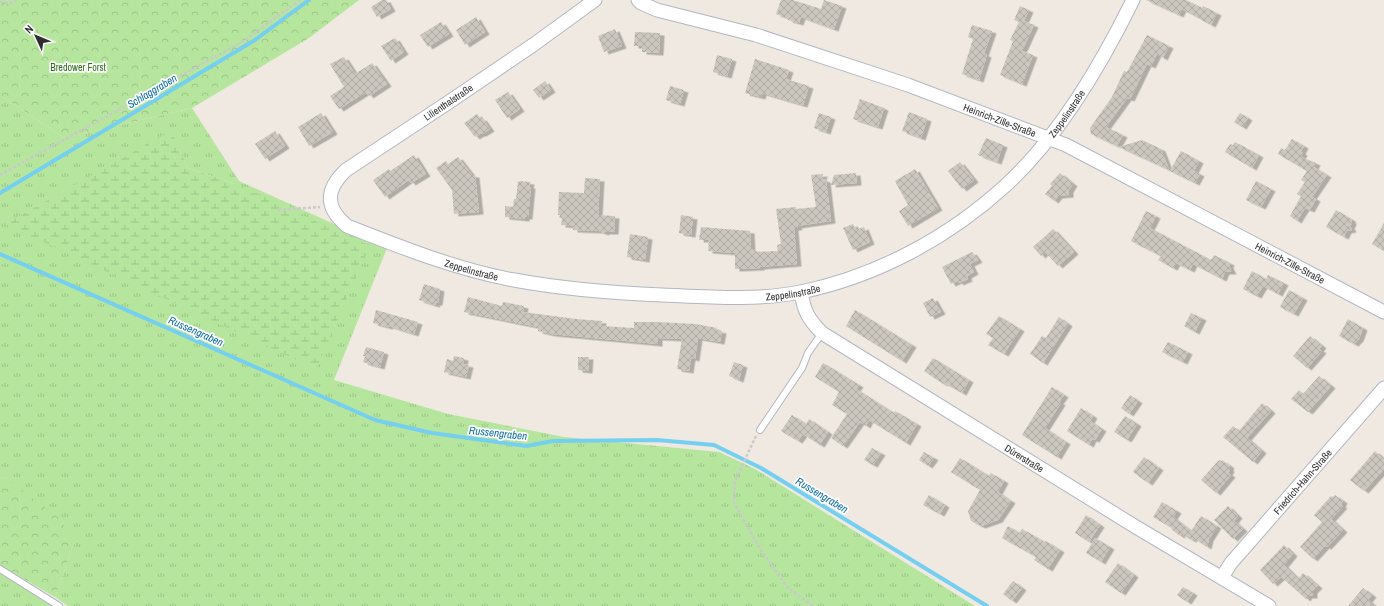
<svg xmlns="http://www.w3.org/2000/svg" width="1384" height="606" font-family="'Archivo Narrow',sans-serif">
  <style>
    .grass { fill: url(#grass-tufts); fill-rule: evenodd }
    .forest { fill: url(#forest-crowns) }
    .wetland { fill: url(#wetland-marsh) }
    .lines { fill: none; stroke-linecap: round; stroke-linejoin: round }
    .stream { stroke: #75cff0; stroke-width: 4 }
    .building { fill: url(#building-cross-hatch); filter: url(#shadow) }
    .service-casing { stroke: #b4b7c1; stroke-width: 8 }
    .minor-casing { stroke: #b4b7c1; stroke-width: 15 }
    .path { stroke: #c9c9c9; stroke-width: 2.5; stroke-dasharray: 3 2; stroke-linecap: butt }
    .service { stroke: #fff; stroke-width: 6 }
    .minor { stroke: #fff; stroke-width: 13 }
    .labels { text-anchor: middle; stroke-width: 3.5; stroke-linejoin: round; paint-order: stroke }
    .park-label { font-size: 10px; fill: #2c6e1b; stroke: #fff }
    .street-label { font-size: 10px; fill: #2e2e2e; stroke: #fff }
    .water-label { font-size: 11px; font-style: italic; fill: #0d6fa3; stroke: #fff }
  </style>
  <defs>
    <pattern id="grass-tufts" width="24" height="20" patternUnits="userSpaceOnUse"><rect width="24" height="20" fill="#b6e59e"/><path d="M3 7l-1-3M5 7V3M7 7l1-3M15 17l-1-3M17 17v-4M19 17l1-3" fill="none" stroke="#9dc588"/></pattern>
    <pattern id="forest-crowns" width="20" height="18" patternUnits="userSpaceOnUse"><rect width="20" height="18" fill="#b6e59e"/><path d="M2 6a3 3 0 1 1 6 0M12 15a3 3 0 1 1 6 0" fill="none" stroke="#9dc588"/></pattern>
    <pattern id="wetland-marsh" width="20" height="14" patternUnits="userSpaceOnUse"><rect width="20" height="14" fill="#b6e59e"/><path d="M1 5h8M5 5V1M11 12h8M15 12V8" fill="none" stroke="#9dc588"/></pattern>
    <pattern id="building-cross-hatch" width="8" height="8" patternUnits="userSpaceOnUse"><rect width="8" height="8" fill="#cbc7bf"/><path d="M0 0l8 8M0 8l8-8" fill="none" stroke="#afaba4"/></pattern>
    <filter id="shadow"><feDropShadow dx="4.5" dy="2.5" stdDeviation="0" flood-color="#0004"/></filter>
  </defs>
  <rect width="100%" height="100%" fill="#efe9e1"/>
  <g class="grass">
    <path d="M0 95 64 138 192 108 239 181 387 248 334 380 448 414 564 437 719 452 755 469 975 606H68L55 597 74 543 5 477 0 478ZM171 132 188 168 235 184 5 224Z"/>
    <path d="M0 572 54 606H0Z"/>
  </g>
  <g class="forest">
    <path d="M0 0H359L309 38 192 108 64 138 0 95Z"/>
    <path d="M5 477 60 519 74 543 55 597 0 565V478Z"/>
  </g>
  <path class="wetland" d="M171 131 188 168 235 184 370 246 316 369 5 224Z"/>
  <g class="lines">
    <g class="stream">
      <path d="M0 193 255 40 309 0"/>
      <path d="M0 254 375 420 432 433 526 446 553 441 657 440 714 445 761 468 987 606"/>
    </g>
  </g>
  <g class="building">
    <path d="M382 0H386L391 9 377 17 371 7Z"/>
    <path d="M781 0H793L821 9 824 0 842 6 834 29 801 17 799 23 788 20V18L776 14Z"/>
    <path d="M1146 0H1186L1202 8 1203 6 1217 13 1211 25 1182 9 1179 15Z"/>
    <path d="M1020 6 1029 10 1024 21 1034 25 1022 51 1033 55 1022 84 1000 75 1013 41 1010 40 1019 22 1014 20Z"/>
    <path d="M476 17 485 32 465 45 456 30Z"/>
    <path d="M441 22 449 34 428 47 420 35Z"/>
    <path d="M972 25 992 31 984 54 987 55 979 80 962 74 973 39 968 37Z"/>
    <path d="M615 29 622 46 604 52 598 36Z"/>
    <path d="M635 32 660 33 659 53 642 52V46H634Z"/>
    <path d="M1147 35 1169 46 1163 58 1157 54 1151 66 1147 64 1130 99 1127 98 1106 127 1123 135 1117 146 1091 134 1090 128 1112 97 1124 71 1127 72Z"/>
    <path d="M395 38 404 52 391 61 381 46Z"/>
    <path d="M717 55 732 59 727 76 713 72Z"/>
    <path d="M344 57 355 74 372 63 387 84 369 96 366 92 339 109 330 96 344 87 330 64Z"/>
    <path d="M755 59 789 70 786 79 809 86 803 105 762 93 761 97 745 93Z"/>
    <path d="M545 81 551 90 539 98 533 90Z"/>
    <path d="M670 86 684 90 680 104 666 100Z"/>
    <path d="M508 92 520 109 507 118 495 100Z"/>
    <path d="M860 99 884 108 878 127 853 119Z"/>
    <path d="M909 112 927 119 921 138 902 131Z"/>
    <path d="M321 113 333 132 309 146 298 127Z"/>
    <path d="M819 113 831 117 826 132 814 128Z"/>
    <path d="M1240 113 1248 118 1242 127 1234 122Z"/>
    <path d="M477 114 481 119 482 118 490 129 482 134H480L475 137 464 123Z"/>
    <path d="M275 131 285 146 265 159 255 144Z"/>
    <path d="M986 138 1003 145 997 162 978 155Z"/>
    <path d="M1292 139 1304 146 1301 152 1303 153 1301 157 1316 163 1314 167 1327 175 1312 197 1316 199 1310 210 1305 208 1297 221 1290 216 1301 196 1297 194 1305 182 1301 180 1307 171 1278 154 1281 148 1285 150Z"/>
    <path d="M1142 140 1161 149 1169 170 1119 147Z"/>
    <path d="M1235 142 1259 155 1252 168 1225 152 1230 144 1233 145Z"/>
    <path d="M1181 151 1199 161 1194 171 1200 174 1195 183 1170 171Z"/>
    <path d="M414 155 426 174 411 183 409 180 385 197 373 180 389 169 390 171Z"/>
    <path d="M458 157 472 175H475L479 212 454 214 452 190 436 168 446 161 448 164Z"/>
    <path d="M960 162 974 180 962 189 948 171Z"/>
    <path d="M915 169 938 208 908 226 899 211 908 205 895 181Z"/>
    <path d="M856 173 857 183 831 185 834 175Z"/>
    <path d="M1060 173 1073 184 1069 190V195L1058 196 1054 201 1045 194 1052 186 1050 184Z"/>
    <path d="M823 174 822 179 826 180 831 221 797 226 798 228H794L797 264 760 267V268L735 269V253L708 251 709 240H699L701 227 750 231 751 249H755V252L778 251 777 245 781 244 776 209 796 207V209L816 207 811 175Z"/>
    <path d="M585 178 600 179 598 215 615 216 614 232H605L604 233 599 231 573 230V226L561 225 562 218H559L560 215H558L559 192 584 193Z"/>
    <path d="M520 181 530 182 529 186H531L528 217H525V219L505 217V206L513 207 514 199H516L518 182Z"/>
    <path d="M1256 181 1271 189 1261 207 1246 200Z"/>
    <path d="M1336 210 1351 219 1352 223 1350 226 1352 230 1347 231 1344 237 1326 227Z"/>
    <path d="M1146 211 1156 216 1150 228 1211 260 1214 255 1230 263 1229 266 1232 272H1225L1222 279 1193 264 1190 270 1176 263 1173 268 1158 260 1161 256 1131 241Z"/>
    <path d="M681 215 693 217 691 235 679 233Z"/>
    <path d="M1384 223V251L1372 244Z"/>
    <path d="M853 224 856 230 864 227 870 242 853 250 843 228Z"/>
    <path d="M1053 229 1074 252 1058 266 1045 252 1041 256 1033 247Z"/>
    <path d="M630 234 648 237 645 260 627 257Z"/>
    <path d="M972 252 978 260 970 264 974 272 967 276 968 279 959 283 958 281 951 284 942 267Z"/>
    <path d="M1252 271 1266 279 1265 282 1268 275 1284 283 1278 294 1263 286 1257 296 1243 289Z"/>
    <path d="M424 284 440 289 438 303H436L435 305 419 300Z"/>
    <path d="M1289 290 1303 298 1294 314 1280 307Z"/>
    <path d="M468 297 502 306 503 302 524 306 523 312 576 319 602 321 601 326 634 328V322H656L696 324 717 328 716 330 722 331 720 342 698 338 695 359 691 358 689 371 677 369 682 339 658 338V344L551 334 538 331V327L464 312Z"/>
    <path d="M933 298 941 312 930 317 923 303Z"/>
    <path d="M376 310 418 322 414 334 389 326 388 327 373 323Z"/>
    <path d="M855 310 912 345 902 361 846 326Z"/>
    <path d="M1191 313 1202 318 1195 332 1184 326Z"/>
    <path d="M999 316 1020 329 1004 354 988 345 993 338 986 334Z"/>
    <path d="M1059 317 1068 324 1043 363 1030 354 1042 336 1046 338Z"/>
    <path d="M1348 319 1363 328 1359 339 1354 344 1339 336Z"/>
    <path d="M1310 336 1322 346 1319 349 1322 351 1307 368 1293 356Z"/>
    <path d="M1168 342 1188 352 1183 362 1162 352Z"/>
    <path d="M366 347 384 352 380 367 363 362 365 356H363Z"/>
    <path d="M454 356 464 358 463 364 469 365 466 377 444 372 447 359 453 361Z"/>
    <path d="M578 357H589L588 371 578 370Z"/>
    <path d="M933 358 969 380 962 393 944 383 943 384 924 371Z"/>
    <path d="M734 362 743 365 739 380 729 376Z"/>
    <path d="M823 363 859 385 856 389 894 413 895 411 917 424 906 443 869 420 866 426 860 422 843 446 831 438 847 414 832 405 839 392 815 377Z"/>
    <path d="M1319 376 1331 386 1308 412 1291 399 1299 390 1303 394Z"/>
    <path d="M1052 387 1064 395 1059 402 1061 403 1045 428 1066 442 1057 457 1022 435Z"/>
    <path d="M1130 395 1138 401 1129 414 1121 408Z"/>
    <path d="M1262 403 1271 411 1247 438 1262 451 1253 462 1223 437 1233 426 1239 431Z"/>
    <path d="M1081 408 1093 416 1090 421 1102 429 1095 440 1092 439 1089 445 1067 431Z"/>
    <path d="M792 415 806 424 809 419 828 432 820 445 803 434 798 441 781 431Z"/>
    <path d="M1125 416 1137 424 1127 440 1114 432Z"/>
    <path d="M872 448 881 453 873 465 864 460Z"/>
    <path d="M1375 451 1384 460V469L1364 491 1350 480Z"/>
    <path d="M924 452 934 458 928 466 919 460Z"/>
    <path d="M1144 457 1159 468 1148 483 1133 472Z"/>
    <path d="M960 458 989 476 991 473 1004 481 998 492 1011 501 998 520 981 526 971 521 968 511 980 490 951 472Z"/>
    <path d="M1219 460 1221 461 1222 460 1230 466 1229 468 1230 470 1228 473 1231 475 1216 493 1201 480Z"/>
    <path d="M929 495 945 505 940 514 923 505Z"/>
    <path d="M1335 495 1343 501 1341 505 1343 506 1331 519 1343 530 1327 547 1325 546 1313 559 1300 547 1322 522 1314 515 1331 496 1333 497Z"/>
    <path d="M1162 502 1177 511 1173 517 1191 531 1201 516 1217 526 1209 539 1207 547 1193 538 1192 540 1181 534 1180 536 1171 529 1172 528 1153 517Z"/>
    <path d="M1228 506 1238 516 1234 521 1243 529 1233 539 1214 520Z"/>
    <path d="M1086 515 1100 525 1089 542 1075 533Z"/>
    <path d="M1008 526 1020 533 1022 529 1045 542 1046 541 1060 550 1048 569 1034 560 1036 557 1002 538Z"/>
    <path d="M1095 538 1110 547 1101 562 1086 553Z"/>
    <path d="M1284 545 1293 554 1284 565 1298 579 1303 573 1318 586 1313 591V596H1308L1306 599 1281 577 1273 584 1260 570Z"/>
    <path d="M1118 563 1134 575 1121 593 1105 582Z"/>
    <path d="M1013 581 1022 588 1012 601 1003 594Z"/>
    <path d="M1183 587 1193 593 1187 602 1177 595Z"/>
    <path d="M1363 588 1372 595 1368 600 1375 606H1348Z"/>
  </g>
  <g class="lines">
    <g class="service-casing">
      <g id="service">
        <path d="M760 430 802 368 808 353 822 333"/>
        <path d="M0 569 59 606"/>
      </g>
    </g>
    <g class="minor-casing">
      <g id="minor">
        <path id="s1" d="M595 0 533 45 449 102 346 170C326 189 324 207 347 226 400 247 458 270 514 280 563 289 613 293 662 295 708 297 755 301 801 292 877 276 948 238 1005 186 1057 139 1102 63 1133 0"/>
        <path id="s2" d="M638 0 641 3 657 10 756 35 908 85 1066 145 1384 312"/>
        <path id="s3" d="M801 292C804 311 808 319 822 333L1136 527 1269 606"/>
        <path id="s4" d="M1222 577 1231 563 1384 388"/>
      </g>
    </g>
    <g class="path">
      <path d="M0 2 9 4 16 0"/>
      <path d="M0 175 242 42 300 0"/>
      <path d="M278 210 320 207"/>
      <path d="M756 436 735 481 734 503 759 547 788 588 813 606"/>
    </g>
    <use href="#service" class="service"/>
    <use href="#minor" class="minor"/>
  </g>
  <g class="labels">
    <g class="park-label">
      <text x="78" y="71">Bredower Forst</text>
    </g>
    <g class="street-label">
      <text transform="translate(448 102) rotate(-34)" y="4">Lilienthalstraße</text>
      <text dy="4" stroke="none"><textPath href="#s1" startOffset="1160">Zeppelinstraße</textPath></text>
      <text dy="4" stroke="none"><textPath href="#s2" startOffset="382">Heinrich-Zille-Straße</textPath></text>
      <text dy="4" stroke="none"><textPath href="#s2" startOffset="706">Heinrich-Zille-Straße</textPath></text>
      <text dy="4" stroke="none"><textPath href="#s1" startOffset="500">Zeppelinstraße</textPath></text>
      <text dy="4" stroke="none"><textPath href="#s1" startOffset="824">Zeppelinstraße</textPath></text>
      <text dy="4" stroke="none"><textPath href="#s3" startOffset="285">Dürerstraße</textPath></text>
      <text dy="4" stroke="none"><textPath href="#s4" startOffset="125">Friedrich-Hahn-Straße</textPath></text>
    </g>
    <g class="water-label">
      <text transform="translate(152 91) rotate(-31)" y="4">Schlaggraben</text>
      <text transform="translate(196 331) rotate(24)" y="4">Russengraben</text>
      <text transform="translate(498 433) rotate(6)" y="4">Russengraben</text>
      <text transform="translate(822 495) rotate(31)" y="4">Russengraben</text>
    </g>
  </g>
  <g transform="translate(36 36) rotate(314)" stroke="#ffffff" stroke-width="3" paint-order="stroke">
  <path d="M0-3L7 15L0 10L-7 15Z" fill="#2e2e2e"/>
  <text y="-6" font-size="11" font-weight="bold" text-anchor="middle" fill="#2e2e2e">N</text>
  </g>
</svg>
